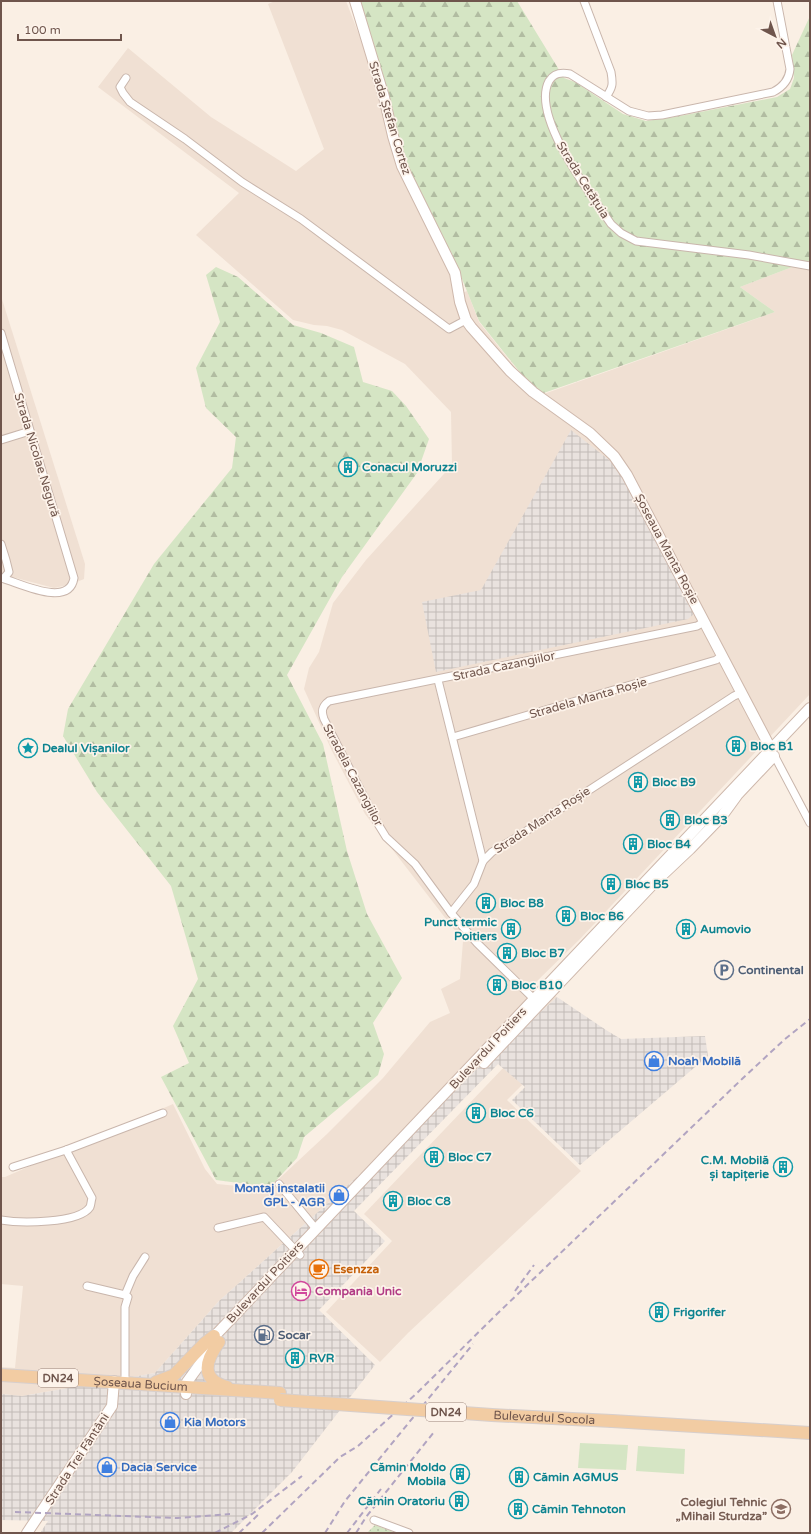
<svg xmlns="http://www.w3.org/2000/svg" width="811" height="1534" font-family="'Varela Round',sans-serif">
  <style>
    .residential { fill: #f0e0d3 }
    .industrial { fill: url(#industrial-grid) }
    .grass { fill: url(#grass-dots) }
    .forest { fill: url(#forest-firs) }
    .park { fill: #d5e5c4 }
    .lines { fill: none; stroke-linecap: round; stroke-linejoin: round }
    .street-casing { stroke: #c9b6ac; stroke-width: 9 }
    .secondary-casing { stroke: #ceb8ac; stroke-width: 12 }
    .primary-casing { stroke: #d7cfcd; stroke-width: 14 }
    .street { stroke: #fff; stroke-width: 7 }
    .secondary { stroke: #fff; stroke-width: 10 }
    .primary { stroke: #f2cca3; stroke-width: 12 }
    .rail { stroke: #b1a4c1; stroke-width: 2; stroke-dasharray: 6 4; stroke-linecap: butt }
    .primary-bridge-casing { stroke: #d7cfcd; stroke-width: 14; stroke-linecap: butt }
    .primary-bridge { stroke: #f2cca3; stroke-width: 12 }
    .labels { text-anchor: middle; stroke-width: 3.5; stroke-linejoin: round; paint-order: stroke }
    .shield { fill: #fdf3ea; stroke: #9a847b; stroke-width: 1 }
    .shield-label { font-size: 11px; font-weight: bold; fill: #6f554c }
    .street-label { font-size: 12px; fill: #6f554c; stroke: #fdf3ea }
    .culture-label { font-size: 12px; font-weight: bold; fill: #0d838f; stroke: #fdf3ea; text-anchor: start }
    .service-label { font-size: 12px; font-weight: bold; fill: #4e5e75; stroke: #fdf3ea; text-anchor: start }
    .shop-label { font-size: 12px; font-weight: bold; fill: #366cbe; stroke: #fdf3ea; text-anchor: start }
    .food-label { font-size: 12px; font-weight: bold; fill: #c56008; stroke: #fdf3ea; text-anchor: start }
    .hotel-label { font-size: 12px; font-weight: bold; fill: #b23c85; stroke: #fdf3ea; text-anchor: start }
    .education-label { font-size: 12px; font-weight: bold; fill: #785e54; stroke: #fdf3ea; text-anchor: end }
  </style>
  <defs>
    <pattern id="industrial-grid" width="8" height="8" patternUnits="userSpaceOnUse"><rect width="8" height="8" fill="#e9e2de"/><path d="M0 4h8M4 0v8" fill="none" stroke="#c1bab6"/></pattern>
    <pattern id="grass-dots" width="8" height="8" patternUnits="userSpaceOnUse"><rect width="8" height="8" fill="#d5e5c4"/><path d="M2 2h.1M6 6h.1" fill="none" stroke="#b1bca1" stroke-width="1.8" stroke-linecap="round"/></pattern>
    <pattern id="forest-firs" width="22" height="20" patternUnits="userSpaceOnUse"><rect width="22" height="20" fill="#d5e5c4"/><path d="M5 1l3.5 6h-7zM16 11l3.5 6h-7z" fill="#b1bca1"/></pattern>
  </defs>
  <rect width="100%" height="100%" fill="#faefe4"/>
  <g class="residential">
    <path d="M275 1H346L450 271 455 296 467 291 479 322 538 396 775 312 740 287 795 266 810 267V694L580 939 534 984 557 997 219 1301 155 1373 22 1396 1 1394V1367L15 1368 23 1286 1 1284V1177H5L173 1104 205 1169 217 1184 268 1189 327 1134 383 1078 430 1022 450 1013 441 989 460 979 463 941 365 814 332 751 304 689 309 668 319 652 333 603 366 560 452 465 451 412 405 364 342 330 327 326 314 325 293 320 196 235 239 193 98 87 128 48 211 117 296 171 324 149 268 4Z"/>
    <path d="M1 296 85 564 84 579 72 584 54 588 1 574Z"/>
    <path d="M505 1066 523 1084 507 1100 581 1171 408 1333 380 1362 326 1312 392 1241 364 1214Z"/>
  </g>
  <g class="industrial">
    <path d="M571 430 613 463 623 478 694 614 688 619 436 672 422 602 481 590Z"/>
    <path d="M557 997 606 1030 621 1039 705 1036 708 1056 580 1165 512 1100 525 1087 498 1064 354 1211 385 1241 319 1310 375 1365 292 1472 231 1533H40L48 1521 1 1520V1394L22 1396 155 1373 219 1301Z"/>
  </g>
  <path class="grass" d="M375 1525 396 1533H367Z"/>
  <g class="forest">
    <path d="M359 1H517L564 78 575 82 623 114 646 121 675 117 777 97 790 89 794 78 792 55 810 16V268L795 266 740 287 775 312 538 395 479 321 452 254 401 166Z"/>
    <path d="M216 267 238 277 293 325 321 333 354 347 363 382 392 391 406 406 429 439 417 473 342 577 287 675 323 744 347 851 367 914 402 978 373 1023 384 1054 378 1075 304 1137 297 1158 270 1187 216 1180 161 1077 189 1063 173 1026 198 979 171 886 97 792 63 736 68 709 154 564 232 468 236 437 206 408 196 368 220 322 206 275Z"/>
  </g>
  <g class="park">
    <path d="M580 1443 628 1445 626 1470 578 1468Z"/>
    <path d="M638 1446 685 1449 684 1474 636 1471Z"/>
  </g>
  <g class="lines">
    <g class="street-casing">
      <g id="street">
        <path d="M584 1 611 72C613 84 613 87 606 97"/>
        <path d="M777 1 790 69C789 80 783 87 773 92L662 115 648 116 629 111 570 74C561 72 554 73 549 81 530 116 592 196 611 224L621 233 636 241 749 255 810 266"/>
        <path d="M126 78 120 87 123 93 130 102 185 139 242 182 301 219 449 329 466 320"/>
        <path d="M1 333 74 578C69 609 18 582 1 578"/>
        <path d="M1 440 30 431"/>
        <path d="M1 544 6 560 9 572 4 578"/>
        <path d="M438 680 483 861"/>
        <path d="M453 737 716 660 722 656"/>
        <path d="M773 753 810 823"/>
        <path d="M451 913 415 864 386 837 378 824 324 719C321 711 322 706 329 701L697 626 704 622"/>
        <path d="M537 1002 477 943 451 913 474 884 483 861 492 852 517 837 734 696 741 693"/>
        <path d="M13 1167 66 1150 163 1113"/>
        <path d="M279 1184 316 1229"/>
        <path d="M1 1220C19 1223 79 1224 90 1207 91 1205 91 1201 92 1198L66 1150"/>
        <path d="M218 1228 264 1217 300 1255"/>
        <path d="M87 1286 125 1295"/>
        <path d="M125 1382V1307L128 1297 125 1295 133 1276 145 1257"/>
        <path d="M374 1520 409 1533"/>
      </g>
    </g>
    <g class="secondary-casing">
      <g id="secondary">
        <path d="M355 1 384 97 393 136 402 166 455 273 460 302 466 320 471 327 510 371 533 392 590 433 614 456 627 475 771 749"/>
        <path d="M484 1063 655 882 690 849 722 816 738 794 774 756"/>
        <path d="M209 1342 810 708"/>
        <path d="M186 1394 187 1382 211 1349"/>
        <path d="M27 1533 112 1406 114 1381"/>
      </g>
    </g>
    <g class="primary-casing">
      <g id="primary">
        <path d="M219 1342C206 1360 199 1379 227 1387"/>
        <path id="s1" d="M1 1375 280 1393"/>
        <path d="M156 1382 174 1375 204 1344 214 1336"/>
        <path d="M612 1421 810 1433"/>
      </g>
    </g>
    <use href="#street" class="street"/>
    <use href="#secondary" class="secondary"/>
    <use href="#primary" class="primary"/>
    <g class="rail">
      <path d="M515 1291 534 1265"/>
      <path d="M15 1512 177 1518 230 1514"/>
      <path d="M215 1533 252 1514 302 1476"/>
      <path d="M239 1533 259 1514"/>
      <path d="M262 1533 340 1457 358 1446 417 1393 498 1313 742 1079 785 1039 810 1019"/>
      <path d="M325 1533 345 1501 473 1344"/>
      <path d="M347 1533 381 1489"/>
      <path d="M356 1533 366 1517 434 1432"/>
    </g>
    <g class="primary-bridge-casing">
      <g id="primary-bridge">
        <path id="s2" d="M280 1400 492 1415 612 1421"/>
      </g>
    </g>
    <use href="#primary-bridge" class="primary-bridge"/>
  </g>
  <defs>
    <g id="building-ring" transform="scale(1)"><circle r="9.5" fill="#fdf3ea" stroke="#0f9aa8" stroke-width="1.5"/><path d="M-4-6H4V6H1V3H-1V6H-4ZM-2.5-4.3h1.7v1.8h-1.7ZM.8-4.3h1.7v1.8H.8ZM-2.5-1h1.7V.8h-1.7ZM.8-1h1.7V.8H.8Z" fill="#0f9aa8"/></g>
    <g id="sight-ring" transform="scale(1)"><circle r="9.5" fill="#fdf3ea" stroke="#0f9aa8" stroke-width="1.5"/><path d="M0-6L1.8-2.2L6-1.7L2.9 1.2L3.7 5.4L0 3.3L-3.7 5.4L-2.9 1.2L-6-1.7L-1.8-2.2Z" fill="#0f9aa8"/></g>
    <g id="parking-ring" transform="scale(1)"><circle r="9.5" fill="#fdf3ea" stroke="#5c6f8a" stroke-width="1.5"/><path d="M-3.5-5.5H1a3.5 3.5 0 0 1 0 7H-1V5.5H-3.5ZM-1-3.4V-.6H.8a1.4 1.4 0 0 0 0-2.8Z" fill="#5c6f8a"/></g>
    <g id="shop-ring" transform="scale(1)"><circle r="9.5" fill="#fdf3ea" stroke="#3f7fe0" stroke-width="1.5"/><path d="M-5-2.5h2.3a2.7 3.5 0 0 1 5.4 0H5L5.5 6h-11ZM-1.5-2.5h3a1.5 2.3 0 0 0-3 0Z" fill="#3f7fe0"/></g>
    <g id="cafe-ring" transform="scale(1)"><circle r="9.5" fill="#fdf3ea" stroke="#e8710a" stroke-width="1.5"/><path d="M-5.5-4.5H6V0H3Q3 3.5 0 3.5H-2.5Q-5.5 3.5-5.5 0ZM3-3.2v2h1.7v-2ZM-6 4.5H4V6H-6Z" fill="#e8710a"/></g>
    <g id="hotel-ring" transform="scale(1)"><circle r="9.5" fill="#fdf3ea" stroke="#d1479c" stroke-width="1.5"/><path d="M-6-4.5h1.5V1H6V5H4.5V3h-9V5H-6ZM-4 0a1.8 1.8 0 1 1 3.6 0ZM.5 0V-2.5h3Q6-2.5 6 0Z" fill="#d1479c"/></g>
    <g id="fuel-ring" transform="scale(1)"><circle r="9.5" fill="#fdf3ea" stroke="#5c6f8a" stroke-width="1.5"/><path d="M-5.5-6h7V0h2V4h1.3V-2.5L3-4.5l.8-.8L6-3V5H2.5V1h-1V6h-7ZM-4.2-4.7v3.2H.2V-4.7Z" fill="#5c6f8a"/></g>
    <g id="school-ring" transform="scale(1)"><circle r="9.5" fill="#fdf3ea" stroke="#8d6e63" stroke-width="1.5"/><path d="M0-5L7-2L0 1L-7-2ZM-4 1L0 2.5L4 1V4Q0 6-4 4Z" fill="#8d6e63"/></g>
  </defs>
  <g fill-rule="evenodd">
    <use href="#building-ring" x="348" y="467"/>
    <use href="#building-ring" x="736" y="746"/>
    <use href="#sight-ring" x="28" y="748"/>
    <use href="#building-ring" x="638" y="782"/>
    <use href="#building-ring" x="670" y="820"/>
    <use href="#building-ring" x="633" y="844"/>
    <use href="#building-ring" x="611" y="884"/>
    <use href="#building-ring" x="486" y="903"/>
    <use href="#building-ring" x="566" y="916"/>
    <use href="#building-ring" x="511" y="929"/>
    <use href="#building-ring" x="686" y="929"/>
    <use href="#building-ring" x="507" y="953"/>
    <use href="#parking-ring" x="724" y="970"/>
    <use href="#building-ring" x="497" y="985"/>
    <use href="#shop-ring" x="654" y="1061"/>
    <use href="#building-ring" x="476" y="1113"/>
    <use href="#building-ring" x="434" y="1157"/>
    <use href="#building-ring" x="783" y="1167"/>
    <use href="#shop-ring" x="339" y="1195"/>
    <use href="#building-ring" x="393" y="1201"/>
    <use href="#cafe-ring" x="319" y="1269"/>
    <use href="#hotel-ring" x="301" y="1291"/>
    <use href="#building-ring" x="659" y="1312"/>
    <use href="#fuel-ring" x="264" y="1335"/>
    <use href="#building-ring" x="295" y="1358"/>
    <use href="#shop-ring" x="170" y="1422"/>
    <use href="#shop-ring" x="107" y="1467"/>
    <use href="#building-ring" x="460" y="1474"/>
    <use href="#building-ring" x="519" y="1477"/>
    <use href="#building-ring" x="459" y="1501"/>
    <use href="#building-ring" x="518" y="1509"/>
    <use href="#school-ring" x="781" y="1509"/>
  </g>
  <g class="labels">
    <g class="shield">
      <rect x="38" y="1369" width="40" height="18" rx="3"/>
      <rect x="426" y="1403" width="40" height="18" rx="3"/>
    </g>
    <g class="shield-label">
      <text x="58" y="1382">DN24</text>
      <text x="446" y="1416">DN24</text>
    </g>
    <g class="street-label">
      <text transform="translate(390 118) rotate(73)" y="4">Strada Ștefan Cortez</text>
      <text transform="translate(583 180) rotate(58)" y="4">Strada Cetățuia</text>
      <text transform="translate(37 455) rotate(73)" y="4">Strada Nicolae Negură</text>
      <text transform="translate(667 549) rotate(62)" y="4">Șoseaua Manta Roșie</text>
      <text transform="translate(504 666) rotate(-12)" y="4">Strada Cazangiilor</text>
      <text transform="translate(588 698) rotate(-16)" y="4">Stradela Manta Roșie</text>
      <text transform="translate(353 775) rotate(62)" y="4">Stradela Cazangiilor</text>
      <text transform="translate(542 820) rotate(-33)" y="4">Strada Manta Roșie</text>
      <text transform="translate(488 1048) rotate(-47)" y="4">Bulevardul Poitiers</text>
      <text transform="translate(265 1282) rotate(-47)" y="4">Bulevardul Poitiers</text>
      <text dy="4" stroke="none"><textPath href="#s1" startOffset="140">Șoseaua Bucium</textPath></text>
      <text dy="4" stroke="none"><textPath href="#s2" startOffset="265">Bulevardul Socola</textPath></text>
      <text transform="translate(77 1459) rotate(-57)" y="4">Strada Trei Fântâni</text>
    </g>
    <g class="culture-label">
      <text x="362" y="471">Conacul Moruzzi</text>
      <text x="750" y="750">Bloc B1</text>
      <text x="42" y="752">Dealul Vișanilor</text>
      <text x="652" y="786">Bloc B9</text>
      <text x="684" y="824">Bloc B3</text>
      <text x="647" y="848">Bloc B4</text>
      <text x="625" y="888">Bloc B5</text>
      <text x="500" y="907">Bloc B8</text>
      <text x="580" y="920">Bloc B6</text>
      <text x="497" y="926" text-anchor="end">Punct termic<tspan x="497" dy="14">Poitiers</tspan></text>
      <text x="700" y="933">Aumovio</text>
      <text x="521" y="957">Bloc B7</text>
      <text x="511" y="989">Bloc B10</text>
      <text x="490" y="1117">Bloc C6</text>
      <text x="448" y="1161">Bloc C7</text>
      <text x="769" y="1164" text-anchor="end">C.M. Mobilă<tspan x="769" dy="14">și tapițerie</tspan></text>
      <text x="407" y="1205">Bloc C8</text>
      <text x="673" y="1316">Frigorifer</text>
      <text x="309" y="1362">RVR</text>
      <text x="446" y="1471" text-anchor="end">Cămin Moldo<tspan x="446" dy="14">Mobila</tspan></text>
      <text x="533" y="1481">Cămin AGMUS</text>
      <text x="445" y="1505" text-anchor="end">Cămin Oratoriu</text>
      <text x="532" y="1513">Cămin Tehnoton</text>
    </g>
    <g class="service-label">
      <text x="738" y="974">Continental</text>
      <text x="278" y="1339">Socar</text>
    </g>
    <g class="shop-label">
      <text x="668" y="1065">Noah Mobilă</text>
      <text x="325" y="1192" text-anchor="end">Montaj instalatii<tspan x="325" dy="14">GPL - AGR</tspan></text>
      <text x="184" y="1426">Kia Motors</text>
      <text x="121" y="1471">Dacia Service</text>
    </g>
    <g class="food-label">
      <text x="333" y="1273">Esenzza</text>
    </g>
    <g class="hotel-label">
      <text x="315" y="1295">Compania Unic</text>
    </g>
    <g class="education-label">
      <text x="767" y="1506">Colegiul Tehnic<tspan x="767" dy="14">„Mihail Sturdza”</tspan></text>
    </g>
  </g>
  <rect width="811" height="1534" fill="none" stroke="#6f554c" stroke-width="4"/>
  <g transform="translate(775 36) rotate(139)" stroke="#fdf3ea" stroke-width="3" paint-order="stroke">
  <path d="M0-3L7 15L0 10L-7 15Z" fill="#6f554c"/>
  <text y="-6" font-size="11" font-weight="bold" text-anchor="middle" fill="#6f554c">N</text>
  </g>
  <path d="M18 34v6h103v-6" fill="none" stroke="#6f554c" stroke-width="2"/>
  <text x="24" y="34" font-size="12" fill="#6f554c" stroke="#fdf3ea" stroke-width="3" paint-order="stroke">100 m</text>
</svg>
